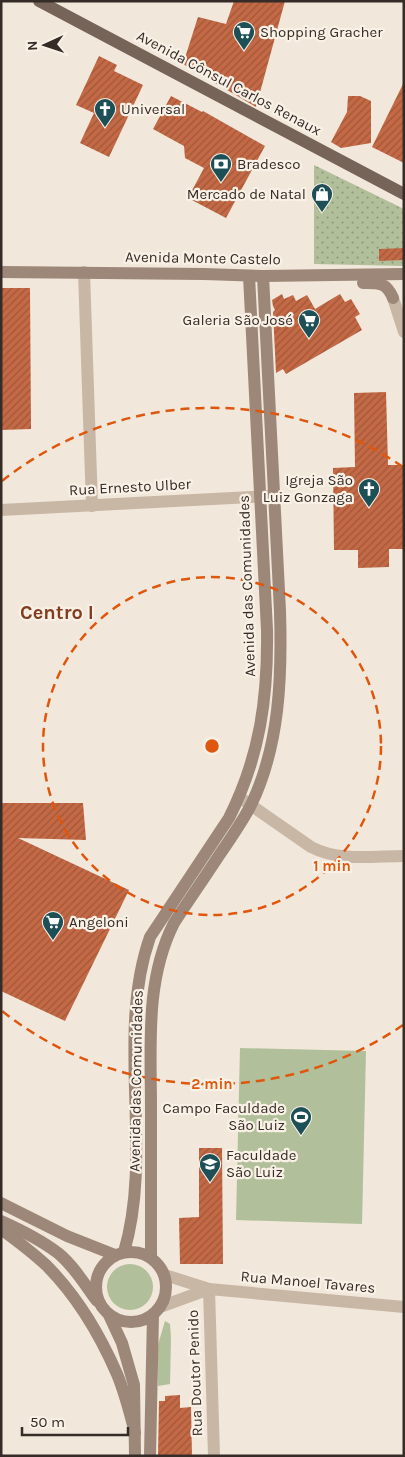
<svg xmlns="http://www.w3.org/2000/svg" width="405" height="1457" font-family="Karla,sans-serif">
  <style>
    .grass { fill: #b1c09a }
    .park { fill: url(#park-dots) }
    .building { fill: url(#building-hatch) }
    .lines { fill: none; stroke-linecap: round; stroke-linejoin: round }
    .minor { stroke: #c9b7a6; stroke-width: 12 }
    .tertiary { stroke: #c9b7a6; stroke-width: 12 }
    .secondary { stroke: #9c8778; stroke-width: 12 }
    .primary { stroke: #776458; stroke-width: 12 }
    .ring { fill: none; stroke: #df570d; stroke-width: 2.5; stroke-dasharray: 9 6 }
    .labels { text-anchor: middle; stroke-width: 4.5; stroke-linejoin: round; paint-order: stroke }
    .poi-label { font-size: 15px; fill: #352c27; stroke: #f9f1e6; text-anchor: start }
    .street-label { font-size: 15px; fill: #352c27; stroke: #f9f1e6 }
    .district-label { font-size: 20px; font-weight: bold; fill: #823d21; stroke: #f9f1e6 }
    .centre { fill: #df570d; stroke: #f9f1e6; stroke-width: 2.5 }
    .ring-label { font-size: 15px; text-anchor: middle; font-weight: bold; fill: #df570d; stroke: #f9f1e6; stroke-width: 4.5; stroke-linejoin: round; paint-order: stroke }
  </style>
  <defs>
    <pattern id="park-dots" width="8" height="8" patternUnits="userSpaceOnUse" patternTransform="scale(1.25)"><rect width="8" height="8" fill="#b1c09a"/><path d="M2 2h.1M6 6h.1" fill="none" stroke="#919c7e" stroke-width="1.8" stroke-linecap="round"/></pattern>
    <pattern id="building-hatch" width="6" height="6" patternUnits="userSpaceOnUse" patternTransform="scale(1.25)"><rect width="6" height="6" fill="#c46945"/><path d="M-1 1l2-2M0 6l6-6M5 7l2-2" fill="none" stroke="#a0573a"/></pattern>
  </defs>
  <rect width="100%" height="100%" fill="#f1e7da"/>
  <g class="grass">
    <path d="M240 1048 366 1051 362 1224 236 1220Z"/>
    <circle cx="130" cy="1287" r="23"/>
    <path d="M165 1321 170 1324 171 1338 170 1384 158 1386 157 1348Z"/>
  </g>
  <path class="park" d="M314 165 404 209V266L314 264Z"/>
  <g class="building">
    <path d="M234 1H285L256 107 183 64 198 17 226 24Z"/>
    <path d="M99 56 117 65 114 71 143 85 109 157 80 143 94 113 76 105Z"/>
    <path d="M404 82V163L372 147Z"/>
    <path d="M171 96 202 112 203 111 265 146 226 218 188 198 204 168 185 158 184 146 153 129Z"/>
    <path d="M348 96H360L371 101V143L341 148 331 142 347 112Z"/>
    <path d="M404 248V260L379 261V249Z"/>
    <path d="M1 288H30L31 429 1 430Z"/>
    <path d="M282 294 284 299 293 295 296 301 307 295 315 309 340 294 345 302 351 299 360 314 355 317 362 330 286 374 283 369 276 373 273 312 275 310 273 306 272 300Z"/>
    <path d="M386 392 388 465H404V549H389V567L358 568V550H334L333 468 355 467 354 393Z"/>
    <path d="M1 803H83L86 840 18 838 129 890 65 1021 1 991Z"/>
    <path d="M199 1148H222L223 1264H180L179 1218 199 1217Z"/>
    <path d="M180 1395V1408L191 1407 192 1456H158L159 1401H165V1396Z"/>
  </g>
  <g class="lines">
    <g class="minor">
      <path d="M84 272 92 506"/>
      <path d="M1 510 271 496"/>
      <path d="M239 797 311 847C340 862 373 856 404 856"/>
      <path d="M209 1289 214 1456"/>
    </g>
    <g class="tertiary">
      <path d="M393 298 404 332"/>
      <path d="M165 1275 209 1289 404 1307"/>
      <path d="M160 1307 209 1289"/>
    </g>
    <g class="secondary">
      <path d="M1 272 204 274 263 276 404 274"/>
      <path d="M363 283C379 283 386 282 393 298"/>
      <path d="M1 1203 67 1236 115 1255"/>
      <path d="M1 1221C21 1230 41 1240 58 1253 74 1266 85 1285 97 1301"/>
      <path d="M1 1229C16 1240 32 1252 46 1265 76 1295 100 1335 117 1374 125 1393 130 1413 135 1433"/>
      <circle cx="131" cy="1287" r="35"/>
      <path d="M124 1252C154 1151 115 1037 150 937L229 818C260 756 268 698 267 630L249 276"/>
      <path d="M151 1257C151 1207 151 1158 151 1108 151 1046 145 980 174 923 189 900 205 877 220 854 231 838 242 822 251 805 280 745 282 676 280 611L263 276"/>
      <path d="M109 1315 122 1343 134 1385 135 1456"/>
      <path d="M150 1456 153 1315"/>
    </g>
    <path class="primary" d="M39 1 404 194"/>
  </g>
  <g class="ring">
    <circle cx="212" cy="746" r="169"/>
    <path d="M403 1025A338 338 0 0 1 2 1011M2 481A338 338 0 0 1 403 467"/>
  </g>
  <defs>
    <g id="supermarket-pin" transform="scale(1.125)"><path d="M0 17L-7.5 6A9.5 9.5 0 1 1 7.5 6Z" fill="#1d4f56" stroke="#f9f1e6"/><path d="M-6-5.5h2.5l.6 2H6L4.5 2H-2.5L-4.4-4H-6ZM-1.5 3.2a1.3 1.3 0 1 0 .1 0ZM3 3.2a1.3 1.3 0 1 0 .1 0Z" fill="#fff"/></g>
    <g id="church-pin" transform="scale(1.125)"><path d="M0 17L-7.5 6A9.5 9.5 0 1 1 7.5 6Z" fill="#1d4f56" stroke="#f9f1e6"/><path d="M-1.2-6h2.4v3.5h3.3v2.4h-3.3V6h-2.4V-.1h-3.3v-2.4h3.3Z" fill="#fff"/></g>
    <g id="bank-pin" transform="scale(1.125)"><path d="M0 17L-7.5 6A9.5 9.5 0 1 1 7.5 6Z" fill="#1d4f56" stroke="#f9f1e6"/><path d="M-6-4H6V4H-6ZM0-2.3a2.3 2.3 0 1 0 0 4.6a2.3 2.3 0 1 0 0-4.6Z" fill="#fff"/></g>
    <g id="shop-pin" transform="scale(1.125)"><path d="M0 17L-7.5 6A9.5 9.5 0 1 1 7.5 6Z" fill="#1d4f56" stroke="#f9f1e6"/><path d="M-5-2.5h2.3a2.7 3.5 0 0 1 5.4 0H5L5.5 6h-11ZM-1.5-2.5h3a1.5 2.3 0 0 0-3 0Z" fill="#fff"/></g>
    <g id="stadium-pin" transform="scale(1.125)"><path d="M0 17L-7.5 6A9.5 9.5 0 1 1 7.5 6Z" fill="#1d4f56" stroke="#f9f1e6"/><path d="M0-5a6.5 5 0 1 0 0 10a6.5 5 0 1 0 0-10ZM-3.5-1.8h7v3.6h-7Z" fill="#fff"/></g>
    <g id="university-pin" transform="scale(1.125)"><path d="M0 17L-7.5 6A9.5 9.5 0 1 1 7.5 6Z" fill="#1d4f56" stroke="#f9f1e6"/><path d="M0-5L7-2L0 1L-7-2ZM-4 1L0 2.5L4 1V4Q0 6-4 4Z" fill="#fff"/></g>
  </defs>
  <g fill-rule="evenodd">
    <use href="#supermarket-pin" x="244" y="32"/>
    <use href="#church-pin" x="105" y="109"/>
    <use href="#bank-pin" x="221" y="164"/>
    <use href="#shop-pin" x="322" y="194"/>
    <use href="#supermarket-pin" x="309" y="320"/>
    <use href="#church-pin" x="369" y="489"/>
    <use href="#supermarket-pin" x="53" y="922"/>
    <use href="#stadium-pin" x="301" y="1117"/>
    <use href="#university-pin" x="210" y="1164"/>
  </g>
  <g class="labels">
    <g class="poi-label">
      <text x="260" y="37">Shopping Gracher</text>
      <text x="121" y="114">Universal</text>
      <text x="237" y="169">Bradesco</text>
      <text x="306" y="199" text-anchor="end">Mercado de Natal</text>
      <text x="293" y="325" text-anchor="end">Galeria São José</text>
      <text x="353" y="485" text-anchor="end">Igreja São<tspan x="353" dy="17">Luiz Gonzaga</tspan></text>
      <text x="69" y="927">Angeloni</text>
      <text x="285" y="1113" text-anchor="end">Campo Faculdade<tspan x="285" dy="17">São Luiz</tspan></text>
      <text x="226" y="1160">Faculdade<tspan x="226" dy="17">São Luiz</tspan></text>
    </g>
    <g class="street-label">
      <text transform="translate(229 83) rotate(28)" y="5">Avenida Cônsul Carlos Renaux</text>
      <text transform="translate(203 258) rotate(1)" y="5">Avenida Monte Castelo</text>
      <text transform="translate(130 487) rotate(-3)" y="5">Rua Ernesto Ulber</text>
      <text transform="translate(247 586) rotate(-92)" y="5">Avenida das Comunidades</text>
      <text transform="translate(136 1081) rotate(-89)" y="5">Avenida das Comunidades</text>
      <text transform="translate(308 1282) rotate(5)" y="5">Rua Manoel Tavares</text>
      <text transform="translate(195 1373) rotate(-92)" y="5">Rua Doutor Penido</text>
    </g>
    <g class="district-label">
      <text x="57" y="619">Centro I</text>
    </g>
  </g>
  <circle cx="212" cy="746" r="8" class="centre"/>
  <g class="ring-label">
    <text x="332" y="871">1 min</text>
    <text x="212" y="1089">2 min</text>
  </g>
  <rect width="405" height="1457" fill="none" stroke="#352c27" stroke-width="5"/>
  <g transform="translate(45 45) rotate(267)" stroke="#f9f1e6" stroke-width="4" paint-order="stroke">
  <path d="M0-4L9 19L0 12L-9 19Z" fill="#352c27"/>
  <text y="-8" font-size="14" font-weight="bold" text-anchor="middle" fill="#352c27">N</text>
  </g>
  <path d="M22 1427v8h106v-8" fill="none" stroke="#352c27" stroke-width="2.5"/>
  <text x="30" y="1427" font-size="15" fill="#352c27" stroke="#f9f1e6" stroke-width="4" paint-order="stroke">50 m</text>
</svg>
